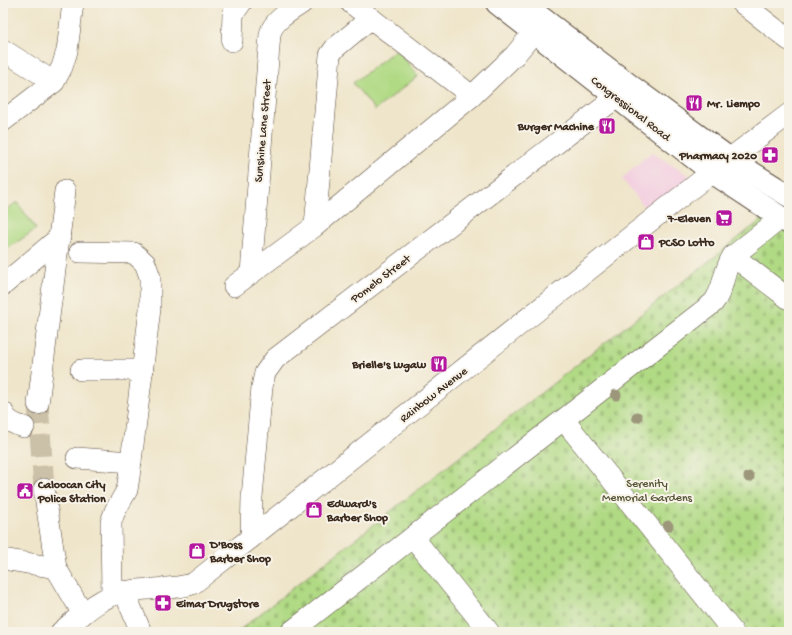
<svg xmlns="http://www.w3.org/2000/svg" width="792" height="635" font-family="'Gochi Hand',sans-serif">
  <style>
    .built { fill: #f3cfe0 }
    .cemetery { fill: url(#cemetery-stones); stroke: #768252 }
    .park { fill: #b1da85; stroke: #768252 }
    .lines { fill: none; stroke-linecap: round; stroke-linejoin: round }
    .minor-tunnel { stroke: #cbc0a8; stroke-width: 21; stroke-dasharray: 21 10; stroke-linecap: butt }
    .minor-casing { stroke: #564638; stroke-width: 22 }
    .major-casing { stroke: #564638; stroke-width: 24 }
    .minor { stroke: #fff; stroke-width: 21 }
    .major { stroke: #fff; stroke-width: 22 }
    .tree { fill: #9c967a }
    .labels { text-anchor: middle; stroke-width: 4; stroke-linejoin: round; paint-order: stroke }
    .poi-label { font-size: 12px; font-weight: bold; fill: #3b2a1e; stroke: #f7f3e8; text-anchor: start }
    .street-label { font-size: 12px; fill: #3b2a1e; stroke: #f7f3e8 }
    .park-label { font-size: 12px; fill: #585638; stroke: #f7f3e8 }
  </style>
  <defs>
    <pattern id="cemetery-stones" width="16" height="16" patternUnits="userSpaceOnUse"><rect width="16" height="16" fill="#b1da85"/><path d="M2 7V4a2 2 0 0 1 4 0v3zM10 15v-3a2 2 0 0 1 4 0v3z" fill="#99bb72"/></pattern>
  </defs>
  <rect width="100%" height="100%" fill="#f7f3e8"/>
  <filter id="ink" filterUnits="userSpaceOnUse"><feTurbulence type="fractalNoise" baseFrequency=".025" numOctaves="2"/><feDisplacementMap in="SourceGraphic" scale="8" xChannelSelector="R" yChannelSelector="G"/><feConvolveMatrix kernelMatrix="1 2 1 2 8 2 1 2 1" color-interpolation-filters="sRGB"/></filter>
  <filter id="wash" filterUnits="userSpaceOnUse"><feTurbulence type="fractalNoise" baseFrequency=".012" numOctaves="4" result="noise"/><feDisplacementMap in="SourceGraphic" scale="16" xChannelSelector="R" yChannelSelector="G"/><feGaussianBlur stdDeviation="0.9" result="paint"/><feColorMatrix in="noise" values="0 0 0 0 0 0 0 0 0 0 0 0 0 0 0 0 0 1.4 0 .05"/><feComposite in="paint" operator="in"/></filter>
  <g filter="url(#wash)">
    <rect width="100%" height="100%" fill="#efe5ca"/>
    <path class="built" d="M651 152 693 178 650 214 622 179Z"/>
    <path class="cemetery" d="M765 217 789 233V632H237Z"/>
    <g class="park">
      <path d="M397 49 418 76 375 110 353 83Z"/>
      <path d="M17 202 36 229 3 252V212Z"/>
    </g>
  </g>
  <g filter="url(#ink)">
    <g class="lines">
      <path class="minor-tunnel" d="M38 404 44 489"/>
      <g class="minor-casing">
        <g id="minor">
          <path d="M351 3 472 96"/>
          <path d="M742 3 789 40"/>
          <path d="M232 41 233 14 241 3"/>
          <path d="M3 50 54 82"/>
          <path d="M3 121 54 82 62 67 67 51 73 3"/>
          <path d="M315 226 330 55 335 48 371 18"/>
          <path d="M80 252 134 253 145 263 150 277V309L129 477 127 490 115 511 111 522 112 595"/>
          <path d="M733 256 789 299"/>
          <path d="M251 273 270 34C273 20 291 11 302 3"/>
          <path d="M3 285 60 237"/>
          <path d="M234 286 315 226 472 96 515 55 544 20"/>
          <path d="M81 370H143"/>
          <path d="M38 404 65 191"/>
          <path d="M3 412C6 421 16 425 24 427"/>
          <path d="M564 420 733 632"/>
          <path d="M77 458 131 462"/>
          <path d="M44 489 56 568 83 614"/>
          <path d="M413 537 489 632"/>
          <path d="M251 538 252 497 262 387 265 373 275 359 617 97 632 87"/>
          <path d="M3 559 56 568"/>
          <path d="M124 591 141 632"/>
          <path d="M61 632C78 618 101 596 123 592 145 587 175 591 194 583L712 172 789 114"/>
          <path d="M291 632 713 303C725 289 722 272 733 256L781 218"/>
        </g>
      </g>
      <g class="major-casing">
        <g id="major">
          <path d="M497 3 712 172 789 223"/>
          <path d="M522 3 632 87 730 159 789 196"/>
        </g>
      </g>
      <use href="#minor" class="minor"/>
      <use href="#major" class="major"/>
    </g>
    <g class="tree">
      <circle cx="616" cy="395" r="5.5"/>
      <circle cx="637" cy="417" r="5.5"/>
      <circle cx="749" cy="477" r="5.5"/>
      <circle cx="668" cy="526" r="5.5"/>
    </g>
  </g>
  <defs>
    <g id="restaurant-square" transform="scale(0.9)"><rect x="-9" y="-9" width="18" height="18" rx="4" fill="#b5179e" stroke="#f7f3e8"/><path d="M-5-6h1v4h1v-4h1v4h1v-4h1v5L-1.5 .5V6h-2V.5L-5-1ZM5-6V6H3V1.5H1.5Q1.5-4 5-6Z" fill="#fff"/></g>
    <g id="pharmacy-square" transform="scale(0.9)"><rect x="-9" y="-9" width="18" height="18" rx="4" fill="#b5179e" stroke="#f7f3e8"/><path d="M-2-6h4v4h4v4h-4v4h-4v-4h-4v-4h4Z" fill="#fff"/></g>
    <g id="supermarket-square" transform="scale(0.9)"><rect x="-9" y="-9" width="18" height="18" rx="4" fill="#b5179e" stroke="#f7f3e8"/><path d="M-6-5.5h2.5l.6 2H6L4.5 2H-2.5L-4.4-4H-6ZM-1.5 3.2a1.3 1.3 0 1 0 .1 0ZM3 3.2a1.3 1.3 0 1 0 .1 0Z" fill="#fff"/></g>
    <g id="shop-square" transform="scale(0.9)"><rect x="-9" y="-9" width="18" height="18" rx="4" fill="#b5179e" stroke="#f7f3e8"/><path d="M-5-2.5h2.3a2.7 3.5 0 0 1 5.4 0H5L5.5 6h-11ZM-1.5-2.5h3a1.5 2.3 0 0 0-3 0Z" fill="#fff"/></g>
    <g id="civic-square" transform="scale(0.9)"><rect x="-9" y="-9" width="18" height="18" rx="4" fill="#b5179e" stroke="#f7f3e8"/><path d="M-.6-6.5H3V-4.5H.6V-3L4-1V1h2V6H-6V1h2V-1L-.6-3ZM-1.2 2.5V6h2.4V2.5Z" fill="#fff"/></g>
  </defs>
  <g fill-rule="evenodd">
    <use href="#restaurant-square" x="694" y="103"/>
    <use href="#restaurant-square" x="607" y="126"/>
    <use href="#pharmacy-square" x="770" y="155"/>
    <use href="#supermarket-square" x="724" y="218"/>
    <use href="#shop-square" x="646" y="242"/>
    <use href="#restaurant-square" x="439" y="364"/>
    <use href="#civic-square" x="25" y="491"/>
    <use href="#shop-square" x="314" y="510"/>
    <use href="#shop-square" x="197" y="551"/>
    <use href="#pharmacy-square" x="163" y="603"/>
  </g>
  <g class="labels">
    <g class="poi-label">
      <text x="707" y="107">Mr. Liempo</text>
      <text x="594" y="130" text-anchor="end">Burger Machine</text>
      <text x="757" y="159" text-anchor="end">Pharmacy 2020</text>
      <text x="711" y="222" text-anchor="end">7-Eleven</text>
      <text x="659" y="246">PCSO Lotto</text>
      <text x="426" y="368" text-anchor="end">Brielle's Lugaw</text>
      <text x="38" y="488">Caloocan City<tspan x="38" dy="14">Police Station</tspan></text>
      <text x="327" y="507">Edward's<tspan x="327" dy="14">Barber Shop</tspan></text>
      <text x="210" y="548">D'Boss<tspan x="210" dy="14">Barber Shop</tspan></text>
      <text x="176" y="607">Eimar Drugstore</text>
    </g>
    <g class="street-label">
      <text transform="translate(631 108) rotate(38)" y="4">Congressional Road</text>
      <text transform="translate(262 131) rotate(-85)" y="4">Sunshine Lane Street</text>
      <text transform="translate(380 278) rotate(-37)" y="4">Pomelo Street</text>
      <text transform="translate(433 394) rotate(-38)" y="4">Rainbow Avenue</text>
    </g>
    <g class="park-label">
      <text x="647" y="487">Serenity<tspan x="647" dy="14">Memorial Gardens</tspan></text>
    </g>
  </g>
  <rect width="792" height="635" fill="none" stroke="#f7f3e8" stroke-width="16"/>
</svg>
